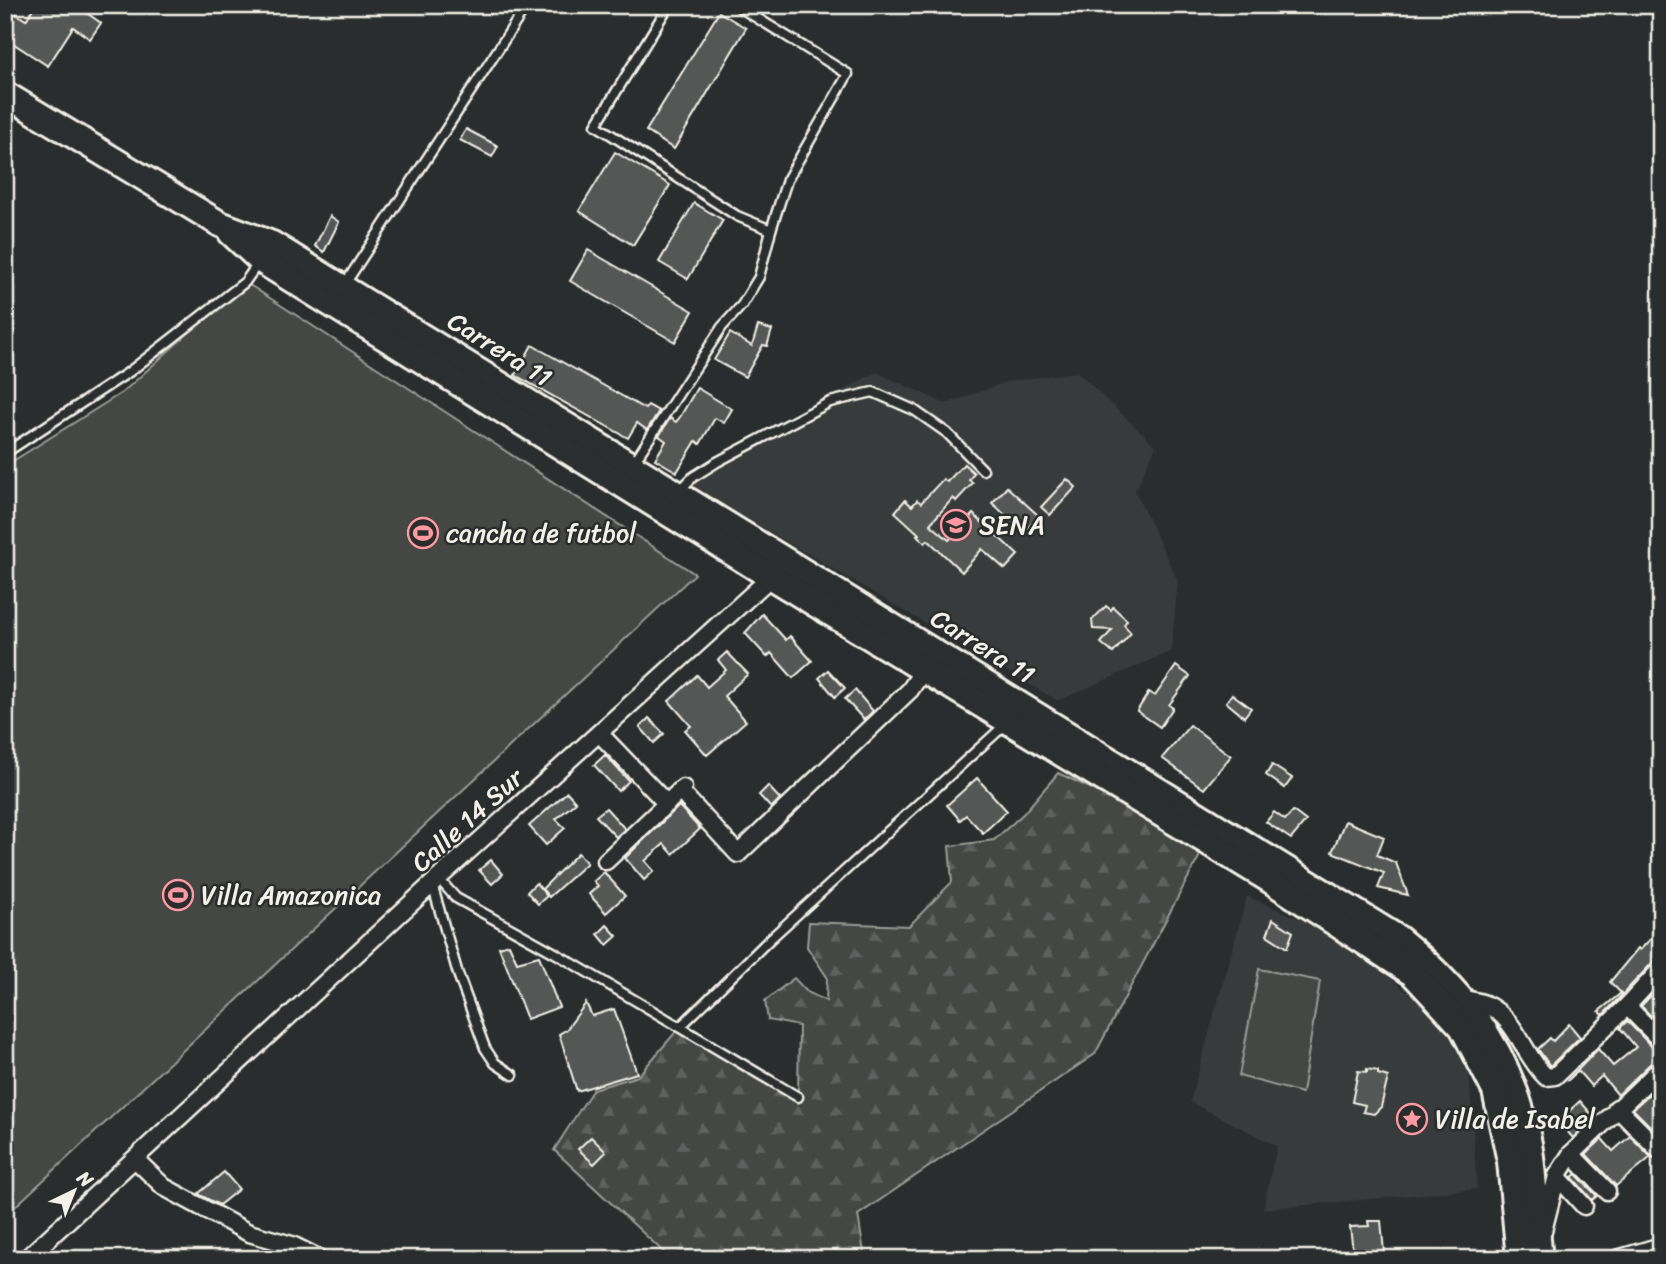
<svg xmlns="http://www.w3.org/2000/svg" width="1666" height="1264" font-family="Sriracha,sans-serif">
  <style>
    .built { fill: #373a3a }
    .green { fill: #444645; stroke: #9c9c96; stroke-width: 2 }
    .forest { fill: url(#forest-firs); stroke: #9c9c96; stroke-width: 2 }
    .building { fill: #555756; stroke: #f4f1e8; stroke-width: 2 }
    .lines { fill: none; stroke-linecap: round; stroke-linejoin: round }
    .lane-casing { stroke: #f4f1e8; stroke-width: 13 }
    .street-casing { stroke: #f4f1e8; stroke-width: 21 }
    .primary-casing { stroke: #f4f1e8; stroke-width: 30 }
    .lane { stroke: #2a2d2e; stroke-width: 8 }
    .street { stroke: #2a2d2e; stroke-width: 16 }
    .primary { stroke: #2a2d2e; stroke-width: 24 }
    .labels { text-anchor: middle; stroke-width: 5; stroke-linejoin: round; paint-order: stroke }
    .street-label { font-size: 26px; fill: #f4f1e8; stroke: #2a2d2e }
    .poi-label { font-size: 26px; fill: #f4f1e8; stroke: #2a2d2e; text-anchor: start }
  </style>
  <defs>
    <pattern id="forest-firs" width="22" height="20" patternUnits="userSpaceOnUse" patternTransform="scale(1.75)"><rect width="22" height="20" fill="#444645"/><path d="M5 1l3.5 6h-7zM16 11l3.5 6h-7z" fill="#606160"/></pattern>
  </defs>
  <rect width="100%" height="100%" fill="#2a2d2e"/>
  <filter id="ink" filterUnits="userSpaceOnUse"><feTurbulence type="fractalNoise" baseFrequency=".0143" numOctaves="2"/><feDisplacementMap in="SourceGraphic" scale="14" xChannelSelector="R" yChannelSelector="G"/><feConvolveMatrix kernelMatrix="1 2 1 2 8 2 1 2 1" color-interpolation-filters="sRGB"/></filter>
  <g filter="url(#ink)">
    <g class="built">
      <path d="M876 372 946 404 1009 381 1077 372 1156 446 1135 491 1178 581 1171 651 1058 701 681 480Z"/>
      <path d="M1247 896 1341 937 1463 1039 1470 1084 1477 1189 1263 1209 1277 1146 1190 1102Z"/>
    </g>
    <g class="green">
      <path d="M245 282 695 574 5 1216V466L123 392Z"/>
      <path d="M1259 969 1320 981 1302 1093 1239 1076Z"/>
    </g>
    <path class="forest" d="M1058 773 1207 842 1095 1054 858 1215 865 1259H671L554 1150 593 1089 638 1076 680 1027 798 1097 799 1026 768 1020 765 1001 794 978 807 992 826 1001 827 977 807 947 809 922 909 926 952 882 949 846 994 840 1023 814Z"/>
    <g class="building">
      <path d="M35 5H88L84 11 101 23 90 39 73 27 48 66 5 38V7L26 20Z"/>
      <path d="M719 12 746 28 674 149 646 131Z"/>
      <path d="M466 129 498 146 492 157 460 140Z"/>
      <path d="M615 152 670 185 633 245 579 211Z"/>
      <path d="M694 203 723 220 688 279 659 262Z"/>
      <path d="M330 216 339 222 324 252 315 246Z"/>
      <path d="M588 250 693 311 675 342 570 281Z"/>
      <path d="M758 326 772 330 767 346 763 345 745 377 714 360 730 333 752 346Z"/>
      <path d="M532 345 645 409 648 405 659 411 647 430 637 423 628 438 515 375Z"/>
      <path d="M697 388 732 409 724 423 715 418 700 444 696 441 677 472 655 459 666 441 659 436 670 418 676 422 680 417Z"/>
      <path d="M964 464 974 473 969 480 973 483 956 501 953 498 930 524 949 540 973 514 1018 555 1005 569 982 549 962 572 928 540 925 543 917 535 919 534 895 512 905 500 912 506 917 500 921 503 943 479 947 482Z"/>
      <path d="M1067 479 1076 487 1050 515 1041 507Z"/>
      <path d="M1007 487 1039 516 1024 532 992 503Z"/>
      <path d="M1106 606 1111 610 1113 607 1127 620 1124 625 1131 633 1113 653 1101 643 1112 630 1093 629 1092 620Z"/>
      <path d="M762 614 786 640 790 636 812 661 793 678 771 653 767 657 745 633Z"/>
      <path d="M727 652 748 674 724 696 746 721 707 755 685 730 691 726 669 701 697 675 707 687 726 670 718 660Z"/>
      <path d="M1176 666 1190 676 1169 705 1173 708 1160 727 1137 711 1149 692 1155 696Z"/>
      <path d="M828 670 845 688 835 697 819 678Z"/>
      <path d="M855 690 873 711 864 720 845 699Z"/>
      <path d="M1232 694 1251 708 1244 717 1226 702Z"/>
      <path d="M649 718 664 734 654 743 640 727Z"/>
      <path d="M1190 725 1231 756 1204 789 1162 758Z"/>
      <path d="M605 755 629 781 618 791 594 765Z"/>
      <path d="M1272 765 1292 778 1285 788 1266 775Z"/>
      <path d="M977 778 1007 811 983 833 966 815 960 820 947 805Z"/>
      <path d="M768 786 780 799 771 808 759 795Z"/>
      <path d="M567 792 576 802 556 819 565 828 546 845 529 826Z"/>
      <path d="M679 806 700 829 673 854 664 844 645 861 654 871 644 880 625 858Z"/>
      <path d="M606 808 625 829 616 837 596 816Z"/>
      <path d="M1293 811 1306 821 1291 839 1266 822 1274 812 1285 820Z"/>
      <path d="M1345 821 1384 837 1377 855 1396 863 1408 895 1378 888 1384 873 1332 852Z"/>
      <path d="M578 853 587 863 549 897 542 889Z"/>
      <path d="M491 860 503 874 492 884 479 870Z"/>
      <path d="M604 872 625 896 606 913 589 894 598 886 594 881Z"/>
      <path d="M536 883 547 896 538 904 527 892Z"/>
      <path d="M1273 919 1293 932 1287 948 1267 935Z"/>
      <path d="M607 925 617 936 607 945 598 934Z"/>
      <path d="M1661 928V959L1653 962 1603 1015 1599 1011 1621 993 1610 982 1638 948 1640 950Z"/>
      <path d="M509 944 517 962 539 956 559 1007 527 1019 499 947Z"/>
      <path d="M1661 985V1026L1641 1006Z"/>
      <path d="M586 1003 592 1016 614 1009 637 1073 577 1091 559 1034 566 1030Z"/>
      <path d="M1627 1021 1653 1048 1661 1051V1058L1654 1060 1618 1095 1602 1076 1591 1086 1578 1071 1567 1081 1598 1049 1613 1066 1636 1047 1620 1028Z"/>
      <path d="M1569 1024 1580 1037 1550 1066 1538 1049 1550 1038 1553 1041Z"/>
      <path d="M1367 1069 1378 1071V1074L1388 1077 1381 1107 1374 1114 1363 1112 1365 1105 1352 1102 1358 1071 1367 1072Z"/>
      <path d="M1661 1083V1137L1633 1109Z"/>
      <path d="M1580 1101 1594 1117 1573 1138 1558 1121Z"/>
      <path d="M1630 1136 1651 1157 1616 1186 1586 1154 1602 1139 1613 1151Z"/>
      <path d="M591 1137 606 1152 594 1164 578 1149Z"/>
      <path d="M224 1172 239 1189 219 1205 198 1194Z"/>
      <path d="M1576 1174 1597 1196 1592 1200 1572 1177Z"/>
      <path d="M1368 1221H1381L1384 1252 1354 1259 1350 1227 1369 1226Z"/>
    </g>
    <g class="lines">
      <g class="lane-casing">
        <g id="lane">
          <path d="M669 5 596 125 737 216 771 230"/>
          <path d="M345 284 527 5"/>
          <path d="M5 453 129 372 245 282 259 262"/>
          <path d="M634 462 722 327 742 305 759 277 771 230 787 180 848 74 736 5"/>
          <path d="M678 492 693 477 717 462 830 402 873 392 914 410 947 433 983 470"/>
          <path d="M438 878 456 898 555 953 798 1097"/>
          <path d="M432 884 458 974 485 1048 495 1063 513 1075"/>
          <path d="M680 1027 770 939 1007 723"/>
        </g>
      </g>
      <g class="street-casing">
        <g id="street">
          <path d="M600 734 667 804"/>
          <path d="M680 791 738 854 910 690 924 669"/>
          <path d="M606 861 683 788"/>
          <path d="M1463 999C1470 1000 1479 1001 1485 1004 1517 1018 1523 1055 1546 1077L1555 1076 1627 1006 1661 969"/>
          <path d="M1627 1006 1661 1041"/>
          <path d="M1617 1108 1661 1152"/>
          <path d="M1571 1154 1607 1191"/>
          <path d="M135 1159 164 1187 249 1233 292 1245 320 1259"/>
          <path d="M1557 1176 1584 1206"/>
          <path d="M1543 1231 1557 1176 1571 1154 1661 1068"/>
          <path d="M26 1259 432 884 771 577 774 571"/>
          <path d="M1617 1259 1661 1246"/>
        </g>
      </g>
      <g class="primary-casing">
        <g id="primary">
          <path d="M5 94 220 224 272 244 1398 938C1471 997 1518 1063 1531 1157 1535 1191 1536 1225 1540 1259"/>
          <path d="M231 233 260 260 771 577 1268 879 1413 974 1462 1027 1495 1091 1510 1161 1519 1259"/>
        </g>
      </g>
      <use href="#lane" class="lane"/>
      <use href="#street" class="street"/>
      <use href="#primary" class="primary"/>
    </g>
  </g>
  <defs>
    <g id="university-ring" transform="scale(1.575)"><circle r="9.5" fill="#2a2d2e" stroke="#ff9aa2" stroke-width="1.5"/><path d="M0-5L7-2L0 1L-7-2ZM-4 1L0 2.5L4 1V4Q0 6-4 4Z" fill="#ff9aa2"/></g>
    <g id="stadium-ring" transform="scale(1.575)"><circle r="9.5" fill="#2a2d2e" stroke="#ff9aa2" stroke-width="1.5"/><path d="M0-5a6.5 5 0 1 0 0 10a6.5 5 0 1 0 0-10ZM-3.5-1.8h7v3.6h-7Z" fill="#ff9aa2"/></g>
    <g id="sight-ring" transform="scale(1.575)"><circle r="9.5" fill="#2a2d2e" stroke="#ff9aa2" stroke-width="1.5"/><path d="M0-6L1.8-2.2L6-1.7L2.9 1.2L3.7 5.4L0 3.3L-3.7 5.4L-2.9 1.2L-6-1.7L-1.8-2.2Z" fill="#ff9aa2"/></g>
  </defs>
  <g fill-rule="evenodd">
    <use href="#university-ring" x="956" y="525"/>
    <use href="#stadium-ring" x="423" y="533"/>
    <use href="#stadium-ring" x="178" y="895"/>
    <use href="#sight-ring" x="1412" y="1119"/>
  </g>
  <g class="labels">
    <g class="street-label">
      <text transform="translate(500 349) rotate(32)" y="9">Carrera 11</text>
      <text transform="translate(983 646) rotate(32)" y="9">Carrera 11</text>
      <text transform="translate(467 820) rotate(-42)" y="9">Calle 14 Sur</text>
    </g>
    <g class="poi-label">
      <text x="979" y="534">SENA</text>
      <text x="446" y="542">cancha de futbol</text>
      <text x="201" y="904">Villa Amazonica</text>
      <text x="1435" y="1128">Villa de Isabel</text>
    </g>
  </g>
  <rect width="1666" height="1264" fill="none" stroke="#2a2d2e" stroke-width="28"/>
  <rect x="14" y="14" width="1638" height="1236" fill="none" stroke="#f4f1e8" stroke-width="2.5" filter="url(#ink)"/>
  <g transform="translate(74 1191) rotate(43)" stroke="#2a2d2e" stroke-width="5" paint-order="stroke">
  <path d="M0-5L12 26L0 18L-12 26Z" fill="#f4f1e8"/>
  <text y="-10" font-size="19" font-weight="bold" text-anchor="middle" fill="#f4f1e8">N</text>
  </g>
</svg>
